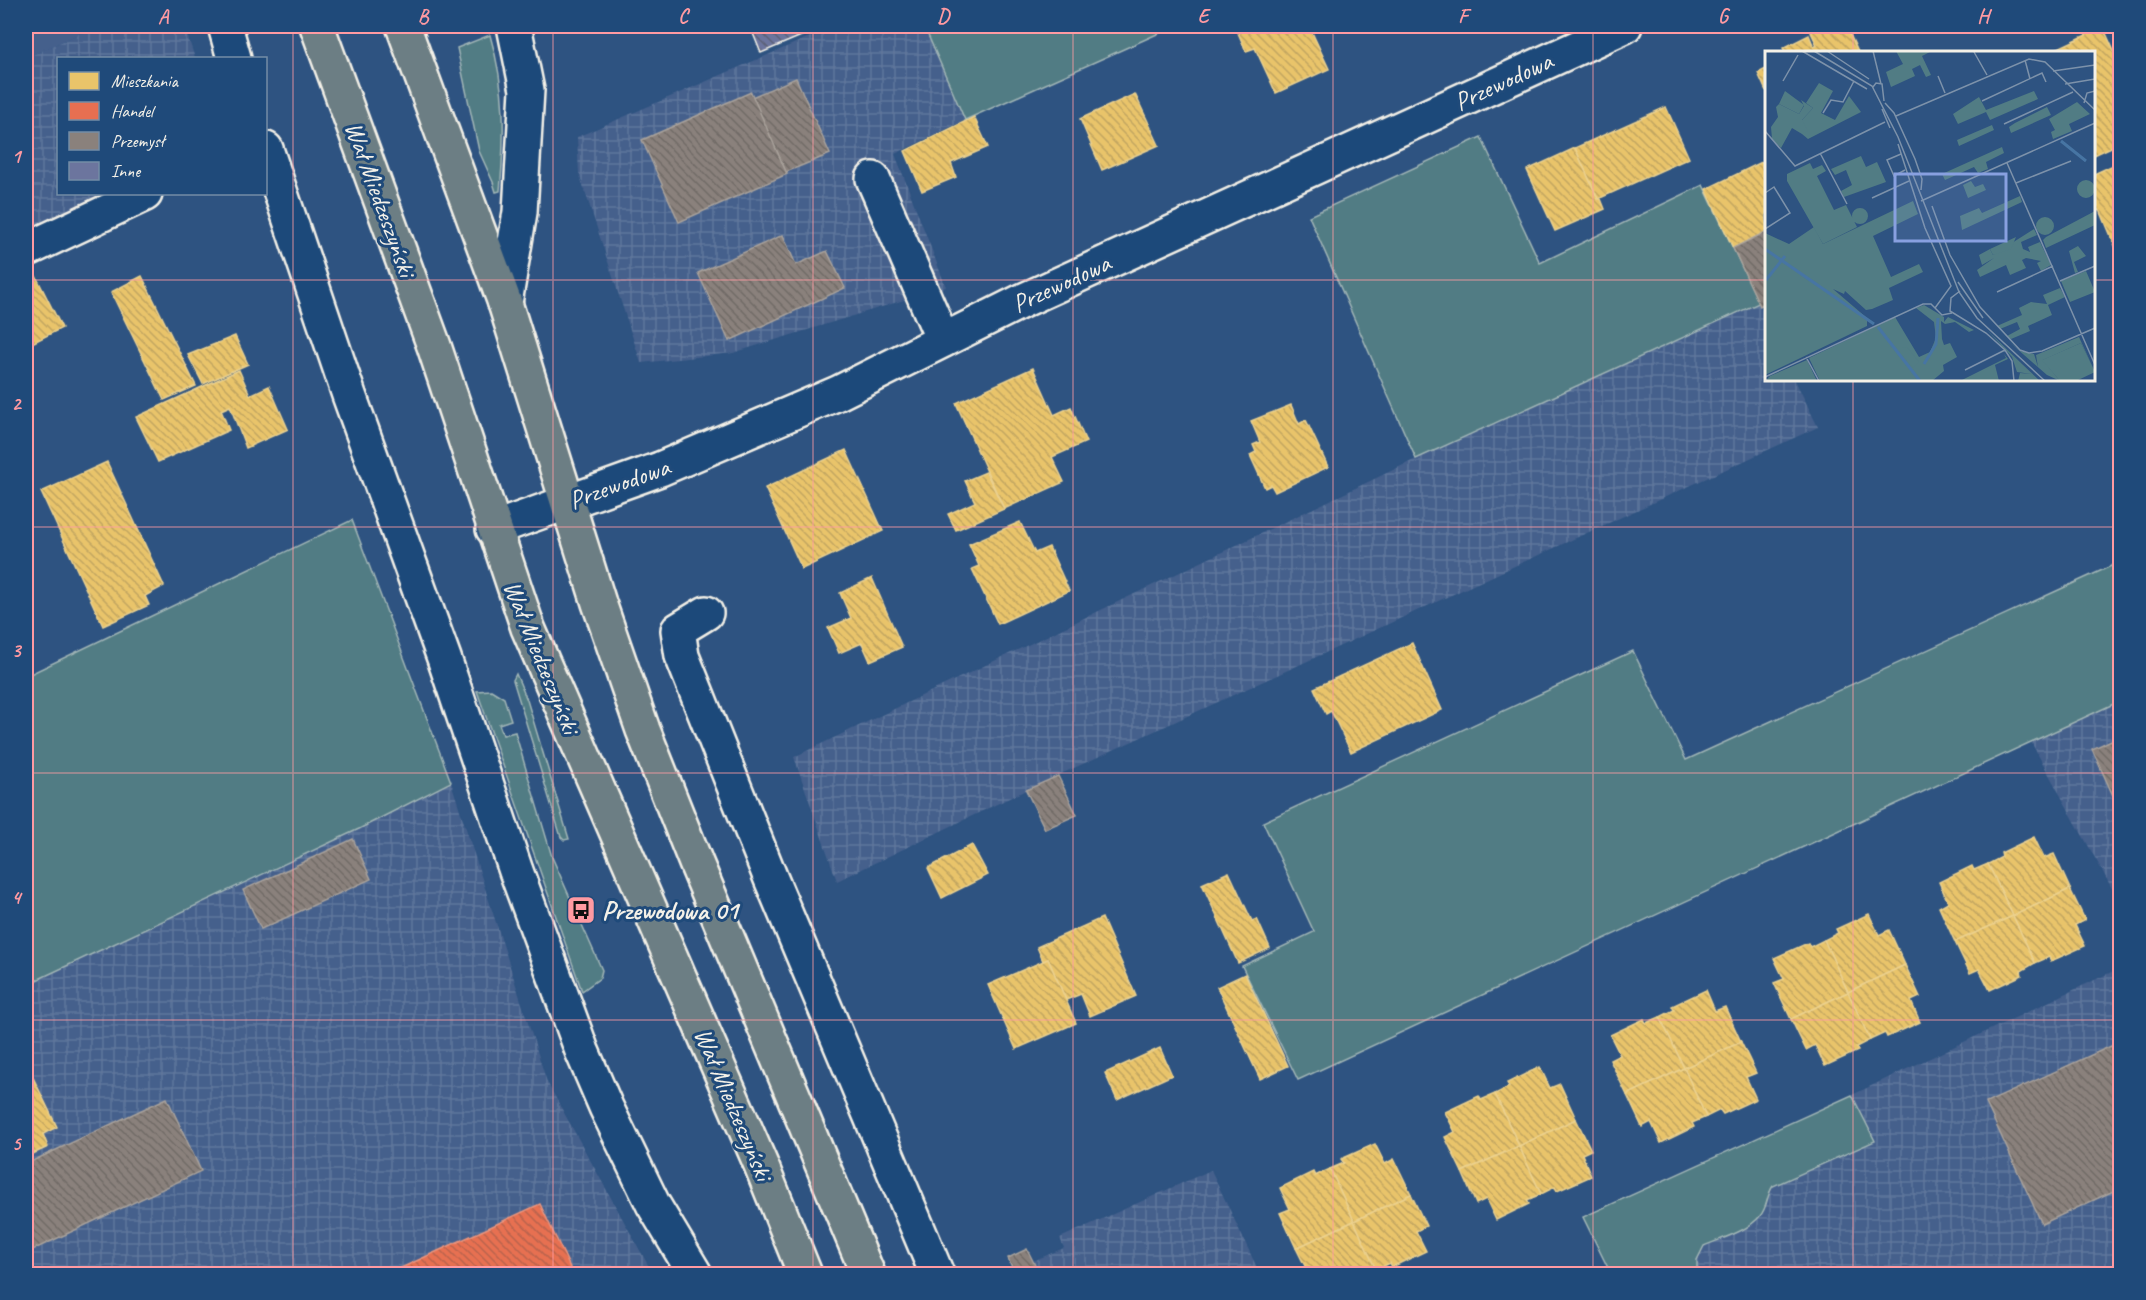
<svg xmlns="http://www.w3.org/2000/svg" width="2146" height="1300" font-family="Caveat,sans-serif">
  <style>
    .built { fill: #45608c }
    .industrial { fill: url(#industrial-grid) }
    .green { fill: #517c84; stroke: #a2b6b6; stroke-width: 1.5 }
    .homes { fill: url(#homes-back-hatch); stroke: #ecd290; stroke-width: 1.5 }
    .shops { fill: url(#shops-back-hatch); stroke: #eb967e; stroke-width: 1.5 }
    .industry { fill: url(#industry-back-hatch); stroke: #aaa39c; stroke-width: 1.5 }
    .building { fill: url(#building-back-hatch); stroke: #f4f1e8; stroke-width: 1.5 }
    .lines { fill: none; stroke-linecap: round; stroke-linejoin: round }
    .minor-casing { stroke: #f4f1e8; stroke-width: 38 }
    .major-casing { stroke: #f4f1e8; stroke-width: 38 }
    .minor { stroke: #1f4a7a; stroke-width: 33 }
    .major { stroke: #6c7e84; stroke-width: 33 }
    .grid { fill: none; stroke: #ff9aa2; stroke-width: 1.5; stroke-opacity: 0.55 }
    .labels { text-anchor: middle; stroke-width: 6; stroke-linejoin: round; paint-order: stroke }
    .street-label { font-size: 26px; fill: #f4f1e8; stroke: #1f4a7a }
    .poi-label { font-size: 26px; font-weight: bold; fill: #f4f1e8; stroke: #1f4a7a; text-anchor: start }
    .inset-river { fill: none; stroke: #4775a3; stroke-width: 3 }
    .inset-road { fill: none; stroke: #7d92aa; stroke-width: 1.5 }
    .view { fill: #88a0e0; fill-opacity: 0.15; stroke: #88a0e0; stroke-width: 3 }
    .inset-edge { fill: none; stroke: #f4f1e8; stroke-width: 3 }
    .neatline { fill: none; stroke: #ff9aa2; stroke-width: 2 }
    .grid-label { font-size: 20px; text-anchor: middle; font-weight: bold; fill: #ff9aa2 }
  </style>
  <defs>
    <pattern id="industrial-grid" width="8" height="8" patternUnits="userSpaceOnUse" patternTransform="scale(1.5)"><rect width="8" height="8" fill="#45608c"/><path d="M0 4h8M4 0v8" fill="none" stroke="#60779c"/></pattern>
    <pattern id="homes-back-hatch" width="6" height="6" patternUnits="userSpaceOnUse" patternTransform="scale(1.5)"><rect width="6" height="6" fill="#e9c46a"/><path d="M-1 5l2 2M0 0l6 6M5-1l2 2" fill="none" stroke="#c1a561"/></pattern>
    <pattern id="shops-back-hatch" width="6" height="6" patternUnits="userSpaceOnUse" patternTransform="scale(1.5)"><rect width="6" height="6" fill="#e76f51"/><path d="M-1 5l2 2M0 0l6 6M5-1l2 2" fill="none" stroke="#b8634e"/></pattern>
    <pattern id="industry-back-hatch" width="6" height="6" patternUnits="userSpaceOnUse" patternTransform="scale(1.5)"><rect width="6" height="6" fill="#8a817c"/><path d="M-1 5l2 2M0 0l6 6M5-1l2 2" fill="none" stroke="#706a66"/></pattern>
    <pattern id="building-back-hatch" width="6" height="6" patternUnits="userSpaceOnUse" patternTransform="scale(1.5)"><rect width="6" height="6" fill="#6c759e"/><path d="M-1 5l2 2M0 0l6 6M5-1l2 2" fill="none" stroke="#5c6176"/></pattern>
  </defs>
  <rect width="100%" height="100%" fill="#2e5381"/>
  <filter id="ink" filterUnits="userSpaceOnUse"><feTurbulence type="fractalNoise" baseFrequency=".0167" numOctaves="2"/><feDisplacementMap in="SourceGraphic" scale="12" xChannelSelector="R" yChannelSelector="G"/><feConvolveMatrix kernelMatrix="1 2 1 2 8 2 1 2 1" color-interpolation-filters="sRGB"/></filter>
  <g filter="url(#ink)">
    <path class="built" d="M26 26H96L26 58Z"/>
    <g class="industrial">
      <path d="M96 26H184L195 58H58V194H102L26 231V58Z"/>
      <path d="M835 26H924L965 120 895 154 946 287 733 353 641 363 579 173 577 137Z"/>
      <path d="M1759 303 1766 319V380H1795L1818 427 1026 790 837 881 794 757 1416 459Z"/>
      <path d="M2120 701V903L2031 742Z"/>
      <path d="M451 782 547 1082 653 1274H26V985L359 829Z"/>
      <path d="M2120 968V1274H1611L1583 1217 1852 1095Z"/>
      <path d="M1211 1170 1260 1274H1039L1033 1261 1064 1248 1060 1238Z"/>
    </g>
    <g class="green">
      <path d="M924 26H1175L965 120Z"/>
      <path d="M490 35C506 90 505 134 500 191L496 192 493 182 479 151 457 48Z"/>
      <path d="M1481 137 1540 263 1703 185 1759 303 1416 459 1309 216Z"/>
      <path d="M352 520 451 782 359 829 26 985V676Z"/>
      <path d="M2120 562V701L1298 1080 1242 966 1314 932 1263 822 1633 651 1686 760Z"/>
      <path d="M516 674 527 700 569 839 564 840 561 837 513 680Z"/>
      <path d="M491 690 504 698 511 720 499 724 503 735 515 732 552 857 602 970 600 978 582 991 477 691Z"/>
      <path d="M1852 1095 1875 1141 1773 1186C1766 1196 1768 1207 1760 1216 1747 1232 1722 1238 1704 1246L1697 1260V1274H1611L1583 1217Z"/>
    </g>
    <g class="homes">
      <path d="M1235 26H1309L1329 69 1276 93 1255 48 1246 51Z"/>
      <path d="M1808 26H1846L1858 52H1785L1783 48 1809 35 1814 47 1817 45Z"/>
      <path d="M2103 27 2120 64V143L2094 155V52H2050Z"/>
      <path d="M1766 69V91L1758 73Z"/>
      <path d="M1135 94 1159 145 1102 170 1080 119Z"/>
      <path d="M1666 107 1689 158 1598 199 1575 148Z"/>
      <path d="M974 117 988 147 951 163 956 177 922 191 905 151Z"/>
      <path d="M1575 148 1598 199H1601L1605 209 1555 231 1527 170Z"/>
      <path d="M1766 160V232L1733 248 1706 189Z"/>
      <path d="M2120 162V246L2116 248 2100 210 2094 213V174Z"/>
      <path d="M36 276 62 328 26 346V281Z"/>
      <path d="M142 276 196 386 164 400 111 292Z"/>
      <path d="M235 336 248 364 203 384 188 355Z"/>
      <path d="M1033 368 1054 415 1071 407 1086 442 1052 457 1064 482 1004 509 956 403Z"/>
      <path d="M239 370 250 395 269 386 288 429 246 448 230 406 221 410 229 430 158 462 136 417Z"/>
      <path d="M1291 405 1299 424 1306 420 1328 467 1275 492 1271 485 1265 488 1250 455 1256 452 1253 445 1260 442 1251 421Z"/>
      <path d="M846 450 883 531 802 569 765 488Z"/>
      <path d="M107 462 164 586 145 596 149 605 103 626 41 492Z"/>
      <path d="M986 472 1004 509 956 530 948 514 975 502 965 481Z"/>
      <path d="M1020 522 1035 553 1049 547 1069 591 998 624 972 569 979 566 969 544Z"/>
      <path d="M872 578 902 647 870 661 862 643 839 653 828 628 851 618 840 593Z"/>
      <path d="M1412 643 1442 710 1351 752 1331 711 1326 714 1314 688Z"/>
      <path d="M2034 837 2044 858 2054 854 2070 889 2013 916 1988 864 2002 857 2001 853Z"/>
      <path d="M972 845 988 875 942 898 928 868Z"/>
      <path d="M1988 864 2013 916 1955 942 1939 907 1948 902 1939 882 1972 866 1974 870Z"/>
      <path d="M1229 872 1252 921 1257 919 1270 948 1238 963 1202 884Z"/>
      <path d="M2070 889 2085 920 2075 925 2085 946 2051 961 2049 957 2035 963 2013 916Z"/>
      <path d="M1869 914 1879 935 1889 930 1905 965 1848 992 1824 940 1838 933 1836 929Z"/>
      <path d="M2013 916 2035 963 2021 971 2022 975 1990 990 1979 969 1970 973 1955 942Z"/>
      <path d="M1102 918 1136 996 1090 1016 1081 994 1066 1000 1048 959 1043 961 1037 947Z"/>
      <path d="M1824 940 1848 992 1791 1019 1774 983 1784 979 1774 958 1808 943 1810 947Z"/>
      <path d="M1048 959 1076 1023 1016 1049 988 985Z"/>
      <path d="M1905 965 1920 997 1911 1001 1920 1022 1887 1037 1885 1033 1870 1040 1848 992Z"/>
      <path d="M1245 974 1288 1066 1260 1079 1217 987Z"/>
      <path d="M1706 990 1715 1011 1725 1007 1741 1042 1684 1068 1660 1017 1674 1010 1672 1006Z"/>
      <path d="M1848 992 1870 1040 1856 1047 1858 1051 1825 1066 1815 1045 1806 1050 1791 1019Z"/>
      <path d="M1660 1017 1684 1068 1627 1095 1610 1060 1620 1055 1610 1035 1644 1019 1646 1023Z"/>
      <path d="M1741 1042 1756 1073 1746 1077 1756 1099 1723 1114 1720 1110 1706 1117 1684 1068Z"/>
      <path d="M1160 1048 1172 1075 1117 1100 1105 1073Z"/>
      <path d="M26 1063 57 1127 43 1134 48 1147 26 1157Z"/>
      <path d="M1540 1067 1550 1088 1560 1084 1576 1119 1519 1146 1495 1094 1509 1087 1507 1083Z"/>
      <path d="M1684 1068 1706 1117 1692 1123 1694 1127 1661 1143 1651 1122 1642 1127 1627 1095Z"/>
      <path d="M1495 1094 1519 1146 1462 1172 1445 1137 1455 1132 1445 1112 1479 1096 1481 1100Z"/>
      <path d="M1576 1119 1591 1150 1582 1154 1591 1176 1557 1191 1555 1187 1541 1194 1519 1146Z"/>
      <path d="M1375 1144 1385 1164 1394 1159 1411 1194 1354 1221 1330 1169 1344 1163 1341 1159Z"/>
      <path d="M1519 1146 1541 1194 1527 1200 1529 1204 1496 1220 1486 1199 1476 1204 1462 1172Z"/>
      <path d="M1330 1169 1354 1221 1296 1248 1280 1213 1290 1209 1280 1188 1313 1172 1315 1176Z"/>
      <path d="M1411 1194 1426 1226 1416 1231 1426 1251 1392 1267 1390 1263 1376 1270 1354 1221Z"/>
      <path d="M1354 1221 1376 1270 1366 1274H1309L1296 1248Z"/>
    </g>
    <path class="shops" d="M540 1204 573 1274H388Z"/>
    <g class="industry">
      <path d="M796 78 830 154 786 172 752 97Z"/>
      <path d="M751 92 787 174 679 222 642 140Z"/>
      <path d="M1766 232V303L1760 306 1733 248Z"/>
      <path d="M783 235 796 265 827 251 845 288 729 341 698 273Z"/>
      <path d="M2120 736V811L2092 749Z"/>
      <path d="M1058 776 1077 815 1045 829 1026 790Z"/>
      <path d="M353 839 371 879 261 929 243 890Z"/>
      <path d="M2120 1042V1188L2042 1224 1986 1103Z"/>
      <path d="M167 1098 201 1171 26 1253V1164Z"/>
      <path d="M1027 1249 1033 1261 1039 1274H1015L1008 1258Z"/>
    </g>
    <path class="building" d="M750 26H825L761 53Z"/>
    <g class="lines">
      <g class="minor-casing">
        <g id="minor">
          <path d="M225 26 234 58"/>
          <path d="M266 149 349 395 444 658 516 871 582 1051 606 1107 653 1204 695 1274"/>
          <path d="M873 179 943 340"/>
          <path d="M26 250 145 194"/>
          <path d="M505 303 520 212 527 90 514 26"/>
          <path d="M493 529 660 469 838 393 1022 301 1625 26"/>
          <path d="M706 613 678 630 682 656 771 879 937 1274"/>
        </g>
      </g>
      <g class="major-casing">
        <g id="major">
          <path d="M317 26 434 346 528 628 761 1165 805 1274"/>
          <path d="M403 26 505 303 599 603 643 730 696 863 868 1274"/>
        </g>
      </g>
      <use href="#minor" class="minor"/>
      <use href="#major" class="major"/>
    </g>
  </g>
  <path class="grid" d="M293 26V1274M553 26V1274M813 26V1274M1073 26V1274M1333 26V1274M1593 26V1274M1853 26V52M26 280H1766M2094 280H2120M1853 380V1274M26 527H2120M26 773H2120M26 1020H2120"/>
  <defs>
    <g id="bus-square" transform="scale(1.5)"><rect x="-9" y="-9" width="18" height="18" rx="4" fill="#ff9aa2" stroke="#1f4a7a"/><path d="M-5-6H5V4H4V6H2V4H-2V6H-4V4H-5ZM-3.5-4V0h7V-4ZM-3.5 1.2v1.5H-2V1.2ZM2 1.2v1.5H3.5V1.2Z" fill="#111"/></g>
  </defs>
  <g fill-rule="evenodd">
    <use href="#bus-square" x="581" y="910"/>
  </g>
  <g class="labels">
    <g class="street-label">
      <text transform="translate(1503 81) rotate(-25)" y="9">Przewodowa</text>
      <text transform="translate(381 199) rotate(70)" y="9">Wał Miedzeszyński</text>
      <text transform="translate(1061 283) rotate(-25)" y="9">Przewodowa</text>
      <text transform="translate(619 483) rotate(-20)" y="9">Przewodowa</text>
      <text transform="translate(542 657) rotate(68)" y="9">Wał Miedzeszyński</text>
      <text transform="translate(734 1104) rotate(67)" y="9">Wał Miedzeszyński</text>
    </g>
    <g class="poi-label">
      <text x="602" y="919">Przewodowa 01</text>
    </g>
  </g>
  <g transform="translate(1765 51)">
    <rect width="330" height="330" fill="#2e5381"/>
    <path d="M131 0H167L157 5 166 24 161 26 155 14 147 18 150 25 126 36 121 21 138 13ZM54 32 68 40 56 62 70 69 84 45 96 61 43 88 37 83V69L48 57 41 52ZM20 40 39 54 34 63 14 53ZM269 40 273 48 225 69 221 61 193 73 188 63 214 46 221 59ZM312 51 325 63 304 73 307 80 288 88 286 81 290 79 284 68ZM282 56 286 64 246 82 244 76 250 72ZM227 74 229 79 194 95 192 89ZM237 96 239 102 221 111 223 118 213 122 209 116 180 129 177 123ZM96 105 101 116 112 111 121 131 79 146 76 140 87 134 81 119 70 124 66 118ZM206 130 210 136 218 133 221 139 203 147 198 134ZM255 145 257 151 197 179 195 165 214 157 217 162ZM148 150 153 163 108 185 126 226 154 213 158 221 124 237 128 249 107 258 101 259 80 240 79 243 68 238 102 267V275L0 324V182L24 193 49 176 58 193ZM330 160V174L281 197 278 189 281 186ZM271 175a9 9 0 1 1 18 0a9 9 0 1 1-18 0ZM269 178 272 184 256 191 258 198 265 201 263 196 275 191 286 214 276 220 272 212 276 210 261 207 257 209 261 217 245 224 241 214 215 226 212 219 229 207 217 214 214 204 225 198 228 204ZM313 195 321 205 309 211 313 221 310 222 304 200ZM321 220 330 241 305 251 296 230ZM295 237 300 246 283 254 287 264 263 275 265 280 246 288 242 285 255 278 252 271 235 278 232 275 257 264 254 257 266 251 282 253 278 244ZM159 254 179 266V271L183 266 209 279 204 281 190 271 180 273 176 270 177 288 179 294 185 292 192 306 178 314 179 320 167 330H55L44 307 130 266 154 306 165 301 171 287 169 271 151 257ZM222 279 257 313 275 330H253L255 322 267 323 252 321 247 306ZM314 286 330 321 316 292 278 309 295 330 282 324 242 289 255 300 269 303 273 316 271 304ZM239 303 243 308 230 314 234 330H195L241 307ZM42 309 52 330H0L5 325Z" fill="#517c84"/>
    <path d="M36 49 48 57 37 69 43 80 37 83 27 77 16 97 7 88 6 76 13 66 11 56 14 53 34 63 39 55ZM45 112 48 118 57 114 61 120 52 125 69 159 81 154 92 176 58 193 22 130V123ZM312 138a9 9 0 1 1 18 0a9 9 0 1 1-18 0ZM87 165a8 8 0 1 1 16 0a8 8 0 1 1-16 0ZM251 186 246 198 228 204 225 198ZM316 292 330 321 311 330H295L277 309ZM142 296 154 311 148 317 137 304V297Z" fill="#517c84"/>
    <path class="inset-river" d="M296 90 321 110M0 198 109 273M1 229 20 205M113 276 155 330M159 313 171 293 173 267"/>
    <path class="inset-road" d="M37 0 102 38M49 0 107 35 133 86 194 241 212 267 280 330M62 0 104 28M108 0 116 33M209 1 222 24M260 9 265 28M288 20 330 14M173 25 180 42M18 30 33 4M300 33 330 28M108 36 111 32 117 33 119 50M217 50 277 22 281 31M120 52 129 62 150 108 157 128 156 139M319 52 322 42 330 40M117 58 125 77M58 62 66 49 78 51 89 30M131 65 264 8 280 11 330 59M239 73 308 41M0 80 30 115 120 71M133 93 160 177 186 235 170 257M55 102 82 153M136 103 122 109 129 125 140 119M242 112 330 314M251 132 306 110M0 142 9 136 25 162 0 178M107 147 144 130M156 150 330 72M167 155 185 204 215 256 255 299 264 302 277 300 330 277M295 230 330 215M193 231 218 267M195 240 186 247 185 260 221 282 240 299 247 310 249 330M232 241 288 215M41 306 54 330M200 319 240 299M0 326 158 253H166L177 264 187 262"/>
    <path class="view" d="M130 123H241V190H130Z"/>
    <rect width="330" height="330" class="inset-edge"/>
  </g>
  <rect width="2146" height="1300" fill="none" stroke="#1f4a7a" stroke-width="66"/>
  <rect x="57" y="57" width="210" height="138" fill="#1f4a7a" stroke="#748da6" stroke-width="1.5"/>
  <rect x="69" y="72" width="30" height="18" fill="#e9c46a" stroke="#748da6" stroke-width="1.5"/>
  <text x="111" y="87" font-size="18" fill="#f4f1e8">Mieszkania</text>
  <rect x="69" y="102" width="30" height="18" fill="#e76f51" stroke="#748da6" stroke-width="1.5"/>
  <text x="111" y="117" font-size="18" fill="#f4f1e8">Handel</text>
  <rect x="69" y="132" width="30" height="18" fill="#8a817c" stroke="#748da6" stroke-width="1.5"/>
  <text x="111" y="147" font-size="18" fill="#f4f1e8">Przemysł</text>
  <rect x="69" y="162" width="30" height="18" fill="#6c759e" stroke="#748da6" stroke-width="1.5"/>
  <text x="111" y="177" font-size="18" fill="#f4f1e8">Inne</text>
  <rect x="33" y="33" width="2080" height="1234" class="neatline"/>
  <g class="grid-label">
    <text x="163" y="23">A</text>
    <text x="423" y="23">B</text>
    <text x="683" y="23">C</text>
    <text x="943" y="23">D</text>
    <text x="1203" y="23">E</text>
    <text x="1463" y="23">F</text>
    <text x="1723" y="23">G</text>
    <text x="1983" y="23">H</text>
    <text x="16" y="163">1</text>
    <text x="16" y="410">2</text>
    <text x="16" y="657">3</text>
    <text x="16" y="904">4</text>
    <text x="16" y="1150">5</text>
  </g>
</svg>
